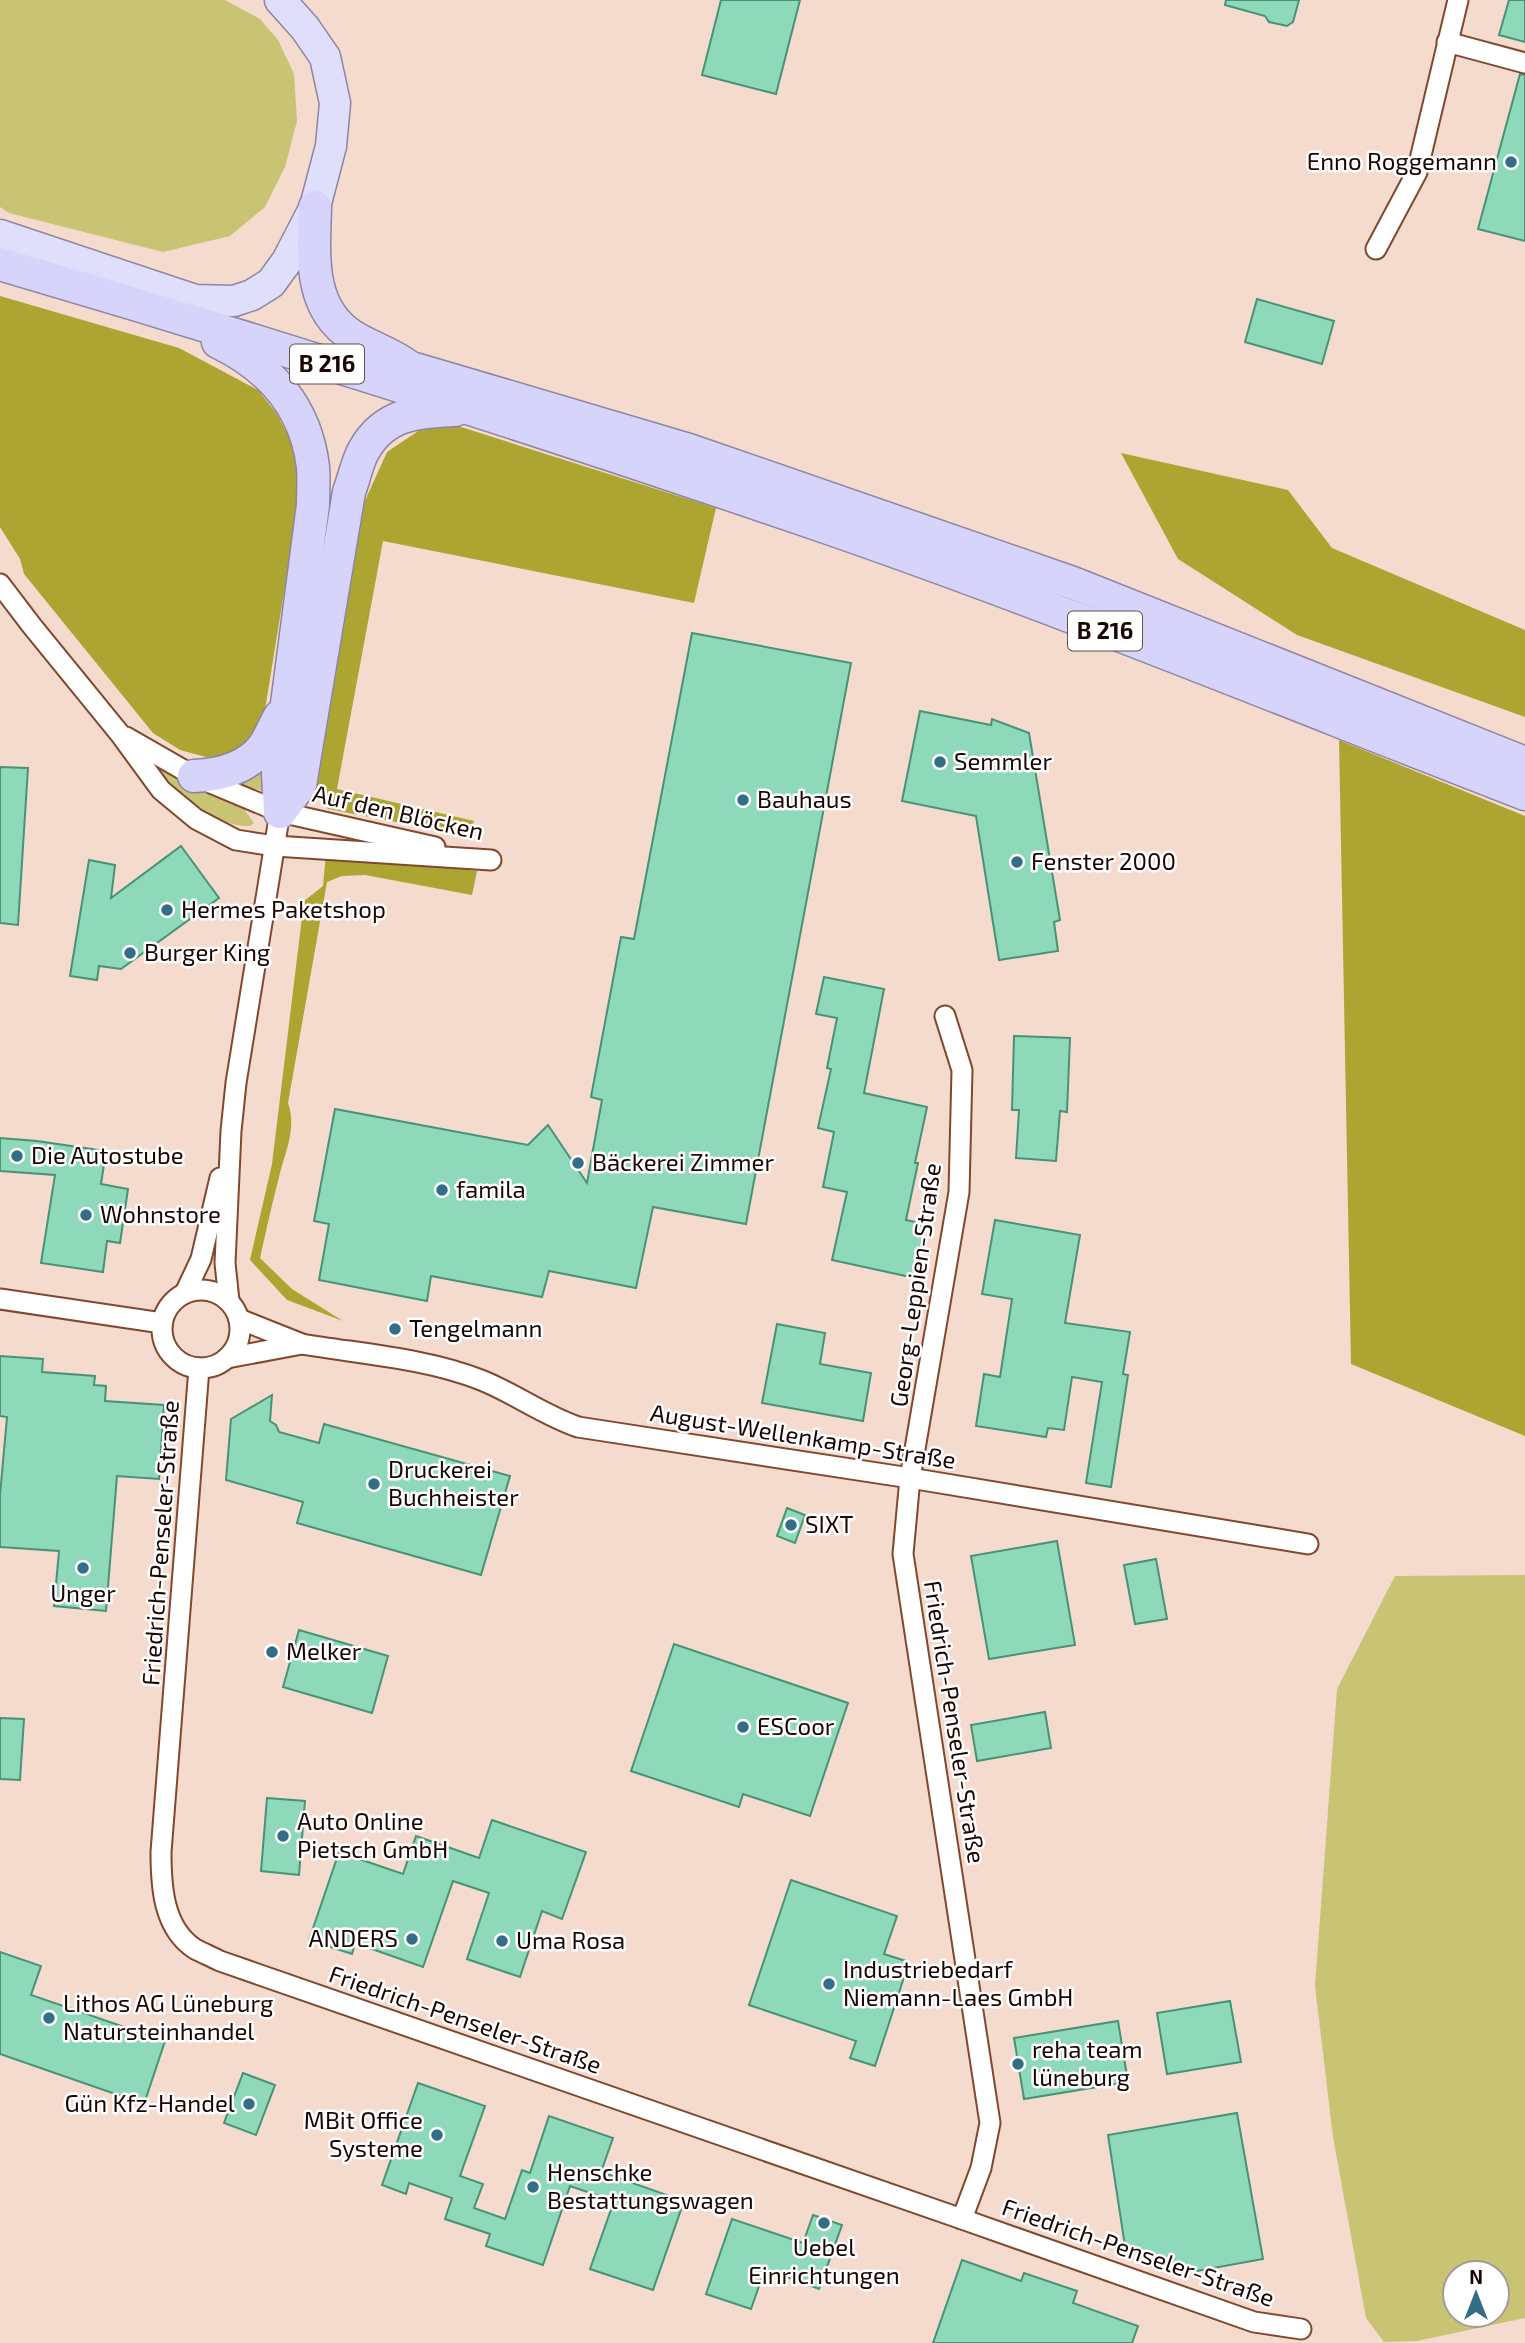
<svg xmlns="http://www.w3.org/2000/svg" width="1525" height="2343" font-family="'Exo 2',sans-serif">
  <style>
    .green { fill: #c8c474; fill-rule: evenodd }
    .forest { fill: #ada531 }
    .building { fill: #8ed9b9; stroke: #489275; stroke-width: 2 }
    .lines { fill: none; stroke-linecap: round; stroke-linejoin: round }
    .minor-casing { stroke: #80482c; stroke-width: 23 }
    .primary-casing { stroke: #8d85a2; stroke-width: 33 }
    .trunk-casing { stroke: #8d85a2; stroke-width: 35 }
    .minor { stroke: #fff; stroke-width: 19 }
    .primary { stroke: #e0dffb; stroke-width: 30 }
    .trunk { stroke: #d6d4fa; stroke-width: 32 }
    .poi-dot { fill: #326e85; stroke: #fff; stroke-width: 2.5 }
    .labels { text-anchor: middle; stroke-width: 5; stroke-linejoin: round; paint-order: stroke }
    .shield { fill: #fff; stroke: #5f504c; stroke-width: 2 }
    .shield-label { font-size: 23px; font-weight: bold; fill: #1a0500 }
    .poi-label { font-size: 24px; fill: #1a0500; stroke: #fff; text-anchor: start }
    .street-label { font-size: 24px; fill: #1a0500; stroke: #fff }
  </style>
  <rect width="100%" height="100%" fill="#f5dace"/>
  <g class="green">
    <path d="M0 0H225L260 19 278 40 294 74 297 121 285 167 265 207 230 236 163 252 9 213 0 207Z"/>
    <path d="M272 750 266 792 225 780Z"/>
    <path d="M139 752 189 783 244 809 254 823 250 826C225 828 186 803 168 785 158 775 149 763 139 752Z"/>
    <path d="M1525 1575V2318L1417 2341 1384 2342 1366 2318 1333 2137 1315 1986 1337 1689 1395 1576ZM1455 2273H1497V2315H1455Z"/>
  </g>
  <g class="forest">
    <path d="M0 296 179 348 258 390 277 414 291 441 298 471V506L263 722 247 745 213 759 180 750 153 733 24 574 20 559 0 527Z"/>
    <path d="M436 419 716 508 694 603 383 541 337 789 474 821 470 836 328 809 316 789 312 756 363 505 387 452Z"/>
    <path d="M1121 453 1288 490 1332 548 1525 630V717L1297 635 1178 559Z"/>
    <path d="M1339 740 1525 816V1436L1351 1364Z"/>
    <path d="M326 853 477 871 472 895 365 875 342 876 327 882 288 1103C297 1129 285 1152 279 1177 272 1204 266 1231 260 1258L292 1289 343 1321 287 1300 250 1260 272 1164 304 901 323 886Z"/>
  </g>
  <g class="building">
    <path d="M721 0H800L776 94 702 75Z"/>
    <path d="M1226 0H1299L1293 22 1287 26 1269 22 1265 16 1225 5Z"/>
    <path d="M1509 0H1525V42L1499 35Z"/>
    <path d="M1520 74 1525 75V241L1478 229Z"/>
    <path d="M1257 299 1334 321 1322 364 1245 342Z"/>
    <path d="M692 633 851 663 746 1224 653 1207 636 1288 549 1271 542 1297 431 1276 427 1301 319 1280 329 1224 314 1221 335 1109 528 1145 548 1125 587 1183 602 1100 591 1097 621 937 634 939Z"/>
    <path d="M920 711 991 725 992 719 1029 733 1060 920 1054 922 1058 951 999 960 976 816 902 801Z"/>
    <path d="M0 767 28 768 18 925 0 923Z"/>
    <path d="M181 846 219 898 121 969 99 966 97 980 70 976 89 860 115 865 111 898Z"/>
    <path d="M824 977 884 989 864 1093 927 1107 915 1163H918L906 1220 925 1224 915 1278 832 1260 847 1192 823 1187 834 1132 818 1128 831 1069 827 1068 837 1018 816 1014Z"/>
    <path d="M1014 1036 1070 1038 1067 1112 1060 1111 1056 1161 1016 1158 1019 1110H1012Z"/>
    <path d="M0 1138 37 1141 106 1151 101 1184 128 1189 120 1243 107 1241 103 1272 41 1263 55 1175 0 1171Z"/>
    <path d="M995 1220 1080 1235 1065 1323 1130 1332 1123 1374 1128 1375 1111 1487 1086 1483 1102 1382 1072 1377 1064 1430 1048 1428 1046 1437 976 1426 984 1374 1000 1377 1012 1299 982 1294Z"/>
    <path d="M777 1324 825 1333 820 1364 871 1373 863 1421 762 1403Z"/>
    <path d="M0 1356 43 1359 42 1372 95 1376 94 1385 106 1386 105 1401 164 1405 159 1479 117 1476 106 1611 54 1606 59 1551 0 1547V1495L7 1417 0 1416Z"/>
    <path d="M272 1395 270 1421 276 1425 279 1432 319 1443 324 1424 510 1476 481 1575 297 1523 303 1502 226 1480 231 1419Z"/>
    <path d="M787 1508 805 1515 795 1543 777 1536Z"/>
    <path d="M1057 1541 1075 1645 989 1659 971 1556Z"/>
    <path d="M1156 1559 1167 1619 1135 1624 1124 1565Z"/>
    <path d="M299 1630 388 1656 372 1713 283 1687Z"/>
    <path d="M674 1644 848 1703 810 1816 743 1794 739 1807 631 1771Z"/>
    <path d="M1045 1712 1051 1748 977 1761 971 1725Z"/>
    <path d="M0 1718 24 1719 20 1780 0 1779Z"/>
    <path d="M267 1798 305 1801 299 1875 261 1871Z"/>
    <path d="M492 1820 586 1852 562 1919 542 1911 520 1977 467 1959 489 1893 453 1881 423 1967 355 1943 352 1954 309 1940 339 1852 403 1874 416 1836 479 1858Z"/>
    <path d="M791 1880 897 1916 884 1954 909 1962 875 2066 850 2058 856 2041 749 2005Z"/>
    <path d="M0 1952 41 1966 31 1995 165 2041 144 2104 0 2054Z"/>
    <path d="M1230 2001 1241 2062 1167 2074 1157 2013Z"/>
    <path d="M1118 2021 1128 2082 1024 2099 1014 2038Z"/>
    <path d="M243 2073 275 2085 256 2135 224 2123Z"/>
    <path d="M418 2083 485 2106 460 2176 483 2184 474 2208 505 2219 522 2170 530 2173 549 2116 613 2138 601 2172 684 2201 653 2290 590 2269 614 2201 570 2186 543 2265 486 2246 490 2234 445 2219 452 2198 409 2183 406 2194 382 2185Z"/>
    <path d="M1237 2113 1263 2259 1197 2271 1125 2246 1108 2135Z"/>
    <path d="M813 2215 842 2225 819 2289 765 2269 751 2309 706 2294 732 2219 803 2243Z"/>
    <path d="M962 2260 1021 2281 1024 2273 1077 2291 1073 2303 1138 2326 1132 2343H933Z"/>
  </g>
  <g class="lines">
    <g class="minor-casing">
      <g id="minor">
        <path d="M1447 42 1525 63"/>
        <path d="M1376 249 1417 172 1458 0"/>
        <path d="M0 584 32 626 120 734 161 790 196 819 236 840 275 846 491 860"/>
        <path d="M126 737 194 776 280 812 435 847"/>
        <circle cx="201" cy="1329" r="39"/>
        <path d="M185 1293 201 1259 220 1178"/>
        <path d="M0 1299 162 1323"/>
        <path d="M229 1301 225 1263 231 1131 236 1083 280 812"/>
        <path d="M302 1344C361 1354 425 1358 481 1380 514 1393 543 1415 578 1427L910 1478 1308 1544"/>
        <path d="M227 1358 302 1344 239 1319"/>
        <path d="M199 1368 161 1852C161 1886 163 1928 195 1949 203 1953 212 1957 220 1961L962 2219 981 2168 990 2123 903 1554 910 1478 959 1192 962 1070 945 1016"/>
        <path d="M962 2219 1254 2322 1301 2329"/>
      </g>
    </g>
    <g class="primary-casing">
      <path id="primary" d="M0 235 195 300 234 301 252 295 271 283 287 261 315 207 331 146 335 103 325 57 305 28 280 0"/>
    </g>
    <g class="trunk-casing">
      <g id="trunk">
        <path d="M315 207C314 252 307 307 352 336 371 348 391 353 409 367"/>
        <path d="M0 264C283 347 564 437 843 533 1072 613 1298 706 1525 794"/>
        <path d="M218 342C270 367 306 407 313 467 314 479 313 493 313 505L278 773 280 812"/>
        <path d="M415 369 689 450 1073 583 1525 763"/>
        <path d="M194 776C220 775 247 769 264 746 270 737 274 726 280 716"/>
        <path d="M280 812 300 785 349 492C354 479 357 462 364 450 385 413 417 412 455 410"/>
      </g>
    </g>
    <use href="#minor" class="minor"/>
    <use href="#primary" class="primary"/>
    <use href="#trunk" class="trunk"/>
  </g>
  <g class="poi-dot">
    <circle cx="1511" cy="162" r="7"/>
    <circle cx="940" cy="762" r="7"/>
    <circle cx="743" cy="800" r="7"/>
    <circle cx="1017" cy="862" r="7"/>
    <circle cx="167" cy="910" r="7"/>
    <circle cx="130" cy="953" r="7"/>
    <circle cx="17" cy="1156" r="7"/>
    <circle cx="578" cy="1163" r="7"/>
    <circle cx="442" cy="1190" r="7"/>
    <circle cx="86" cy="1215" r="7"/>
    <circle cx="395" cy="1329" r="7"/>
    <circle cx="374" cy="1484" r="7"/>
    <circle cx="791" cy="1525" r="7"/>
    <circle cx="83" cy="1568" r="7"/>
    <circle cx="272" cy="1652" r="7"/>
    <circle cx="743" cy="1727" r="7"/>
    <circle cx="283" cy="1836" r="7"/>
    <circle cx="412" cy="1939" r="7"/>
    <circle cx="502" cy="1941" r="7"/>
    <circle cx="829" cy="1984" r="7"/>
    <circle cx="49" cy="2018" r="7"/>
    <circle cx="1018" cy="2064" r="7"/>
    <circle cx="249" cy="2104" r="7"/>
    <circle cx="437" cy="2135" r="7"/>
    <circle cx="533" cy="2187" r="7"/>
    <circle cx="824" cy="2223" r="7"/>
  </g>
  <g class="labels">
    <g class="shield">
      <rect x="290" y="344.5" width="74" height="39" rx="5"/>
      <rect x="1068" y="611.5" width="74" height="39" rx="5"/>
    </g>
    <g class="shield-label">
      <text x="327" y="372">B 216</text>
      <text x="1105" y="639">B 216</text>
    </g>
    <g class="poi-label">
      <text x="1497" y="170" text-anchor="end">Enno Roggemann</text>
      <text x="954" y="770">Semmler</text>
      <text x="757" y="808">Bauhaus</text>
      <text x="1031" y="870">Fenster 2000</text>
      <text x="181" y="918">Hermes Paketshop</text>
      <text x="144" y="961">Burger King</text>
      <text x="31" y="1164">Die Autostube</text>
      <text x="592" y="1171">Bäckerei Zimmer</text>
      <text x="456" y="1198">famila</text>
      <text x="100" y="1223">Wohnstore</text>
      <text x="409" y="1337">Tengelmann</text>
      <text x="388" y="1478">Druckerei<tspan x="388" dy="28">Buchheister</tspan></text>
      <text x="805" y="1533">SIXT</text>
      <text x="83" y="1602" text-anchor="middle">Unger</text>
      <text x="286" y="1660">Melker</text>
      <text x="757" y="1735">ESCoor</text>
      <text x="297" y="1830">Auto Online<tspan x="297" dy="28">Pietsch GmbH</tspan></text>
      <text x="398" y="1947" text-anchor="end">ANDERS</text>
      <text x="516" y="1949">Uma Rosa</text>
      <text x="843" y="1978">Industriebedarf<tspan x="843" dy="28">Niemann-Laes GmbH</tspan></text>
      <text x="63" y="2012">Lithos AG Lüneburg<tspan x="63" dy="28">Natursteinhandel</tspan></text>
      <text x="1032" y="2058">reha team<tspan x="1032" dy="28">lüneburg</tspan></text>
      <text x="235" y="2112" text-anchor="end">Gün Kfz-Handel</text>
      <text x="423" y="2129" text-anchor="end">MBit Office<tspan x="423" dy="28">Systeme</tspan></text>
      <text x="547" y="2181">Henschke<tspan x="547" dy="28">Bestattungswagen</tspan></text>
      <text x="824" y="2256" text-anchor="middle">Uebel<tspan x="824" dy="28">Einrichtungen</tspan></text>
    </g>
    <g class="street-label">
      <text transform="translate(398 813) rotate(13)" y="8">Auf den Blöcken</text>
      <text transform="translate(916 1285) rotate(-82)" y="8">Georg-Leppien-Straße</text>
      <text transform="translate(803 1437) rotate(9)" y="8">August-Wellenkamp-Straße</text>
      <text transform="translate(161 1543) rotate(-86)" y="8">Friedrich-Penseler-Straße</text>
      <text transform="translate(954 1722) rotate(81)" y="8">Friedrich-Penseler-Straße</text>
      <text transform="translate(465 2020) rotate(19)" y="8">Friedrich-Penseler-Straße</text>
      <text transform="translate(1138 2253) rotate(19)" y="8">Friedrich-Penseler-Straße</text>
    </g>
  </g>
  <g transform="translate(1476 2294)"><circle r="33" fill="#ffffff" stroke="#a39b99" stroke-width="2"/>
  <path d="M0-5L12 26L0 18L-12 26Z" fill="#326e85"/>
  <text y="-10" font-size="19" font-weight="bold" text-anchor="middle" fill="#1a0500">N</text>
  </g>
</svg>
